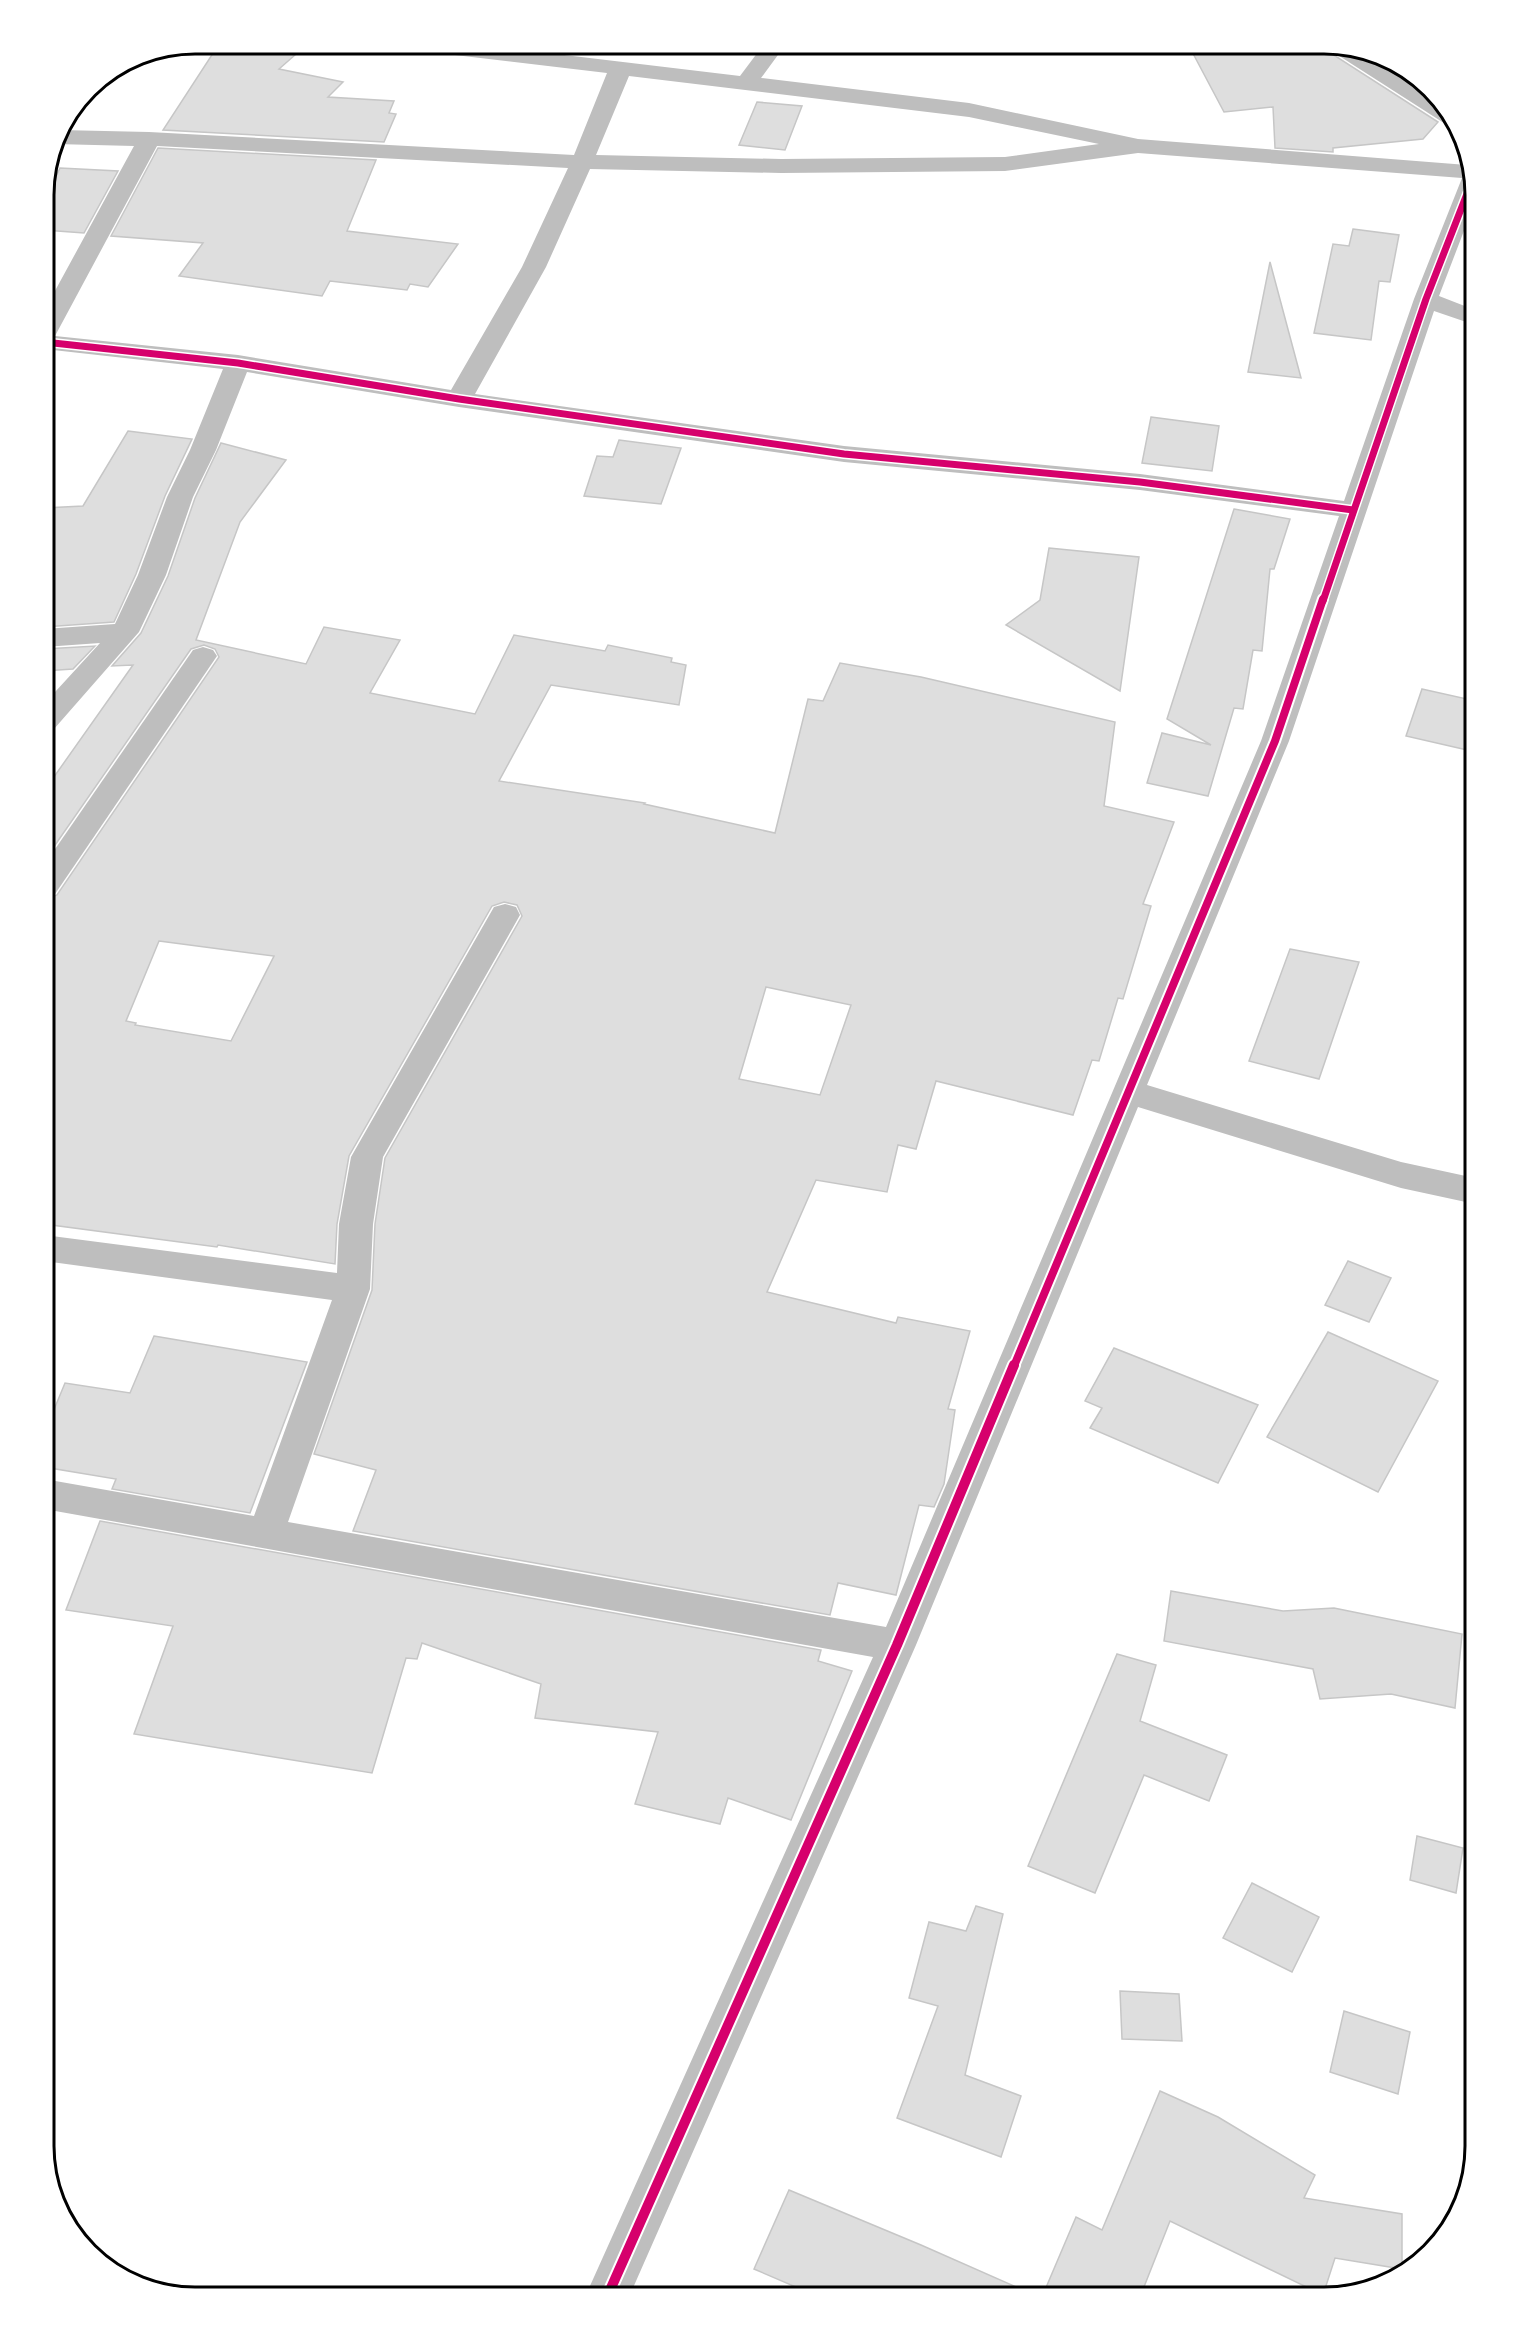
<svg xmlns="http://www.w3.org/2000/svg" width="1519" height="2341" font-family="Overpass,sans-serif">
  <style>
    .building { fill: #dedede; stroke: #c6c6c6; stroke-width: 1.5; fill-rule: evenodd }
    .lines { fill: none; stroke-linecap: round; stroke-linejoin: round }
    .minor { fill: #bebebe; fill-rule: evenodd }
    .cycleway-far2-casing { stroke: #fff; stroke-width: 10 }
    .cycleway-far1-casing { stroke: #fff; stroke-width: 12 }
    .cycleway-casing { stroke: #fff; stroke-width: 14 }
    .cycleway-far2 { stroke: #d6006c; stroke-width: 7 }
    .cycleway-far1 { stroke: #d6006c; stroke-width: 8 }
    .cycleway { stroke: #d6006c; stroke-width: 10 }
    .rim { fill: none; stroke: #000; stroke-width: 3 }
  </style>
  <rect width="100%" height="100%" fill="#fff"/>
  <g class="building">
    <path d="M219 44H247L295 55 279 69 343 82 328 97 394 101 389 113 396 114 384 142 163 130Z"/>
    <path d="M1188 44H1326L1329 52 1438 122 1423 139 1333 148V152L1275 148 1273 107 1224 112Z"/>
    <path d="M757 102 802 106 785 150 739 145Z"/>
    <path d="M158 148 376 160 347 231 458 244 428 287 410 284 407 290 330 281 322 296 179 276 203 243 111 236Z"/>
    <path d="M60 168 118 171 84 233 44 230V184L52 185Z"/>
    <path d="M1353 229 1399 235 1390 282 1379 281 1371 340 1314 333 1333 244 1349 246Z"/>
    <path d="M1270 262 1301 378 1248 372Z"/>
    <path d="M1151 417 1219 426 1212 471 1142 463Z"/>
    <path d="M128 431 192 439 165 496 136 574 114 622 44 627V508L83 506Z"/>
    <path d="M619 440 681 448 661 504 584 496 597 456 613 457Z"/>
    <path d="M221 443 286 460 240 522 196 640 306 664 324 627 400 640 370 693 475 714 514 635 605 651 608 645 672 658 671 662 686 665 679 705 551 685 499 781 645 803 644 804 775 833 808 699 823 701 840 663 921 677 1115 722 1104 806 1174 822 1143 904 1151 906 1123 999 1118 998 1099 1061 1092 1060 1073 1115 936 1081 916 1149 898 1145 887 1192 816 1180 767 1292 896 1323 898 1317 970 1331 948 1409 955 1410 944 1484 934 1507 919 1505 896 1595 838 1583 830 1615 353 1531 376 1470 314 1454 372 1290 375 1224 385 1158 522 916 517 905 504 902 492 906 349 1156 337 1224 335 1264 218 1245 217 1247 44 1224V900L57 895 219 657 215 649 204 645 191 649 44 861V791L133 665 112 666 141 633 168 576 195 498ZM159 941 274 956 231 1041 135 1025 136 1023 126 1021ZM766 987 851 1005 820 1095 739 1079Z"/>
    <path d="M1234 509 1290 519 1274 569H1270L1262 651 1253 650 1243 709 1234 708 1208 796 1147 783 1162 733 1211 745 1167 719Z"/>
    <path d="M1049 548 1139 557 1120 691 1006 625 1040 600Z"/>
    <path d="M95 646 73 669 44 671V649Z"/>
    <path d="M1422 689 1476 701V752L1406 736Z"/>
    <path d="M1290 949 1359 962 1319 1079 1249 1061Z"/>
    <path d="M1348 1261 1391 1278 1369 1322 1325 1305Z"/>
    <path d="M1328 1332 1438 1381 1378 1492 1267 1437Z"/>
    <path d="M154 1336 307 1362 250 1513 112 1489 116 1479 44 1467V1411L53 1412 65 1383 130 1393Z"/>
    <path d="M1114 1348 1258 1405 1218 1483 1090 1428 1102 1408 1085 1401Z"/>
    <path d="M100 1521 821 1650 818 1661 852 1671 791 1820 728 1798 720 1824 635 1804 658 1732 535 1718 541 1684 422 1643 417 1659 406 1658 372 1773 134 1734 173 1626 66 1610Z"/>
    <path d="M1171 1591 1283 1611 1334 1608 1462 1634 1455 1708 1391 1694 1320 1699 1313 1669 1164 1641Z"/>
    <path d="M1117 1654 1156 1665 1140 1721 1227 1755 1209 1801 1144 1775 1095 1893 1028 1866Z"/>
    <path d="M1417 1836 1463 1848 1456 1893 1410 1880Z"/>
    <path d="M1252 1883 1319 1917 1292 1972 1223 1938Z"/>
    <path d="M976 1906 1003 1914 965 2075 1021 2096 1001 2157 897 2118 938 2006 909 1998 929 1922 966 1931Z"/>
    <path d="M1120 1991 1179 1994 1182 2041 1122 2039Z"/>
    <path d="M1344 2011 1410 2032 1398 2094 1330 2072Z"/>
    <path d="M1160 2091 1218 2117 1315 2175 1304 2198 1402 2214V2269L1335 2258 1323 2295 1170 2221 1140 2297H1042L1076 2217 1102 2230Z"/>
    <path d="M789 2190 921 2245 1039 2297H819L754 2269Z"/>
  </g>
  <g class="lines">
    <g class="minor">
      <path d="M410 44H472L740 76 764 44H786L761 78 969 103 1138 139 1467 165 1475 202 1439 296 1475 310V325L1434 311 1289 741 1147 1085 1401 1162 1475 1178V1204L1401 1188 1138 1107 916 1645 629 2297H585L873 1657 44 1509V1479L254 1516 332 1300 44 1261V1235L337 1273 339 1224 351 1157 494 907 505 904 516 907 520 915 383 1157 373 1224 370 1289 288 1522 886 1627 1261 741 1339 516 1140 490 844 462 459 407 247 372 216 450 193 497 166 575 139 632 54 729 44 731V704L100 643 44 647V629L115 624 138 575 167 497 190 450 223 369 44 349V311L134 146 55 144V137L60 130 149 132 574 155 607 73 421 51 413 49ZM629 76 969 117 1099 144 1005 157 781 159 596 155ZM157 146 568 168 522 267 451 390 238 355 55 336ZM1138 153 1462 178 1414 299 1344 501 1140 474 844 446 475 394 546 267 590 169 781 173 1005 171Z"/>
      <path d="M1328 44C1359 44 1449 96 1457 126L1447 125 1330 50Z"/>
      <path d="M203 647 213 650 217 656 55 894 44 898V865L193 650Z"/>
    </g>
    <g class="cycleway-far2-casing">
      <g id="cycleway-far2">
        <path d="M44 342 238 363 459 399 844 454 1140 482 1353 510"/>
        <path d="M1323 601 1426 299 1472 181"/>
      </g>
    </g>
    <g class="cycleway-far1-casing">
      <path id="cycleway-far1" d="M1014 1366 1275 741 1323 599"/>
    </g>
    <g class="cycleway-casing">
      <path id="cycleway" d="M607 2297 897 1645 1014 1365"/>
    </g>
    <use href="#cycleway-far2" class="cycleway-far2"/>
    <use href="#cycleway-far1" class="cycleway-far1"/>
    <use href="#cycleway" class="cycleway"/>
  </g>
  <path d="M0 0H1519V2341H0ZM195 54H1324A141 141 0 0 1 1465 195V2146A141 141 0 0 1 1324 2287H195A141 141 0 0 1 54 2146V195A141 141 0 0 1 195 54Z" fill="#fff" fill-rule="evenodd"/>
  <path class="rim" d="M195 54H1324A141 141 0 0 1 1465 195V2146A141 141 0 0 1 1324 2287H195A141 141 0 0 1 54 2146V195A141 141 0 0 1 195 54Z"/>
</svg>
